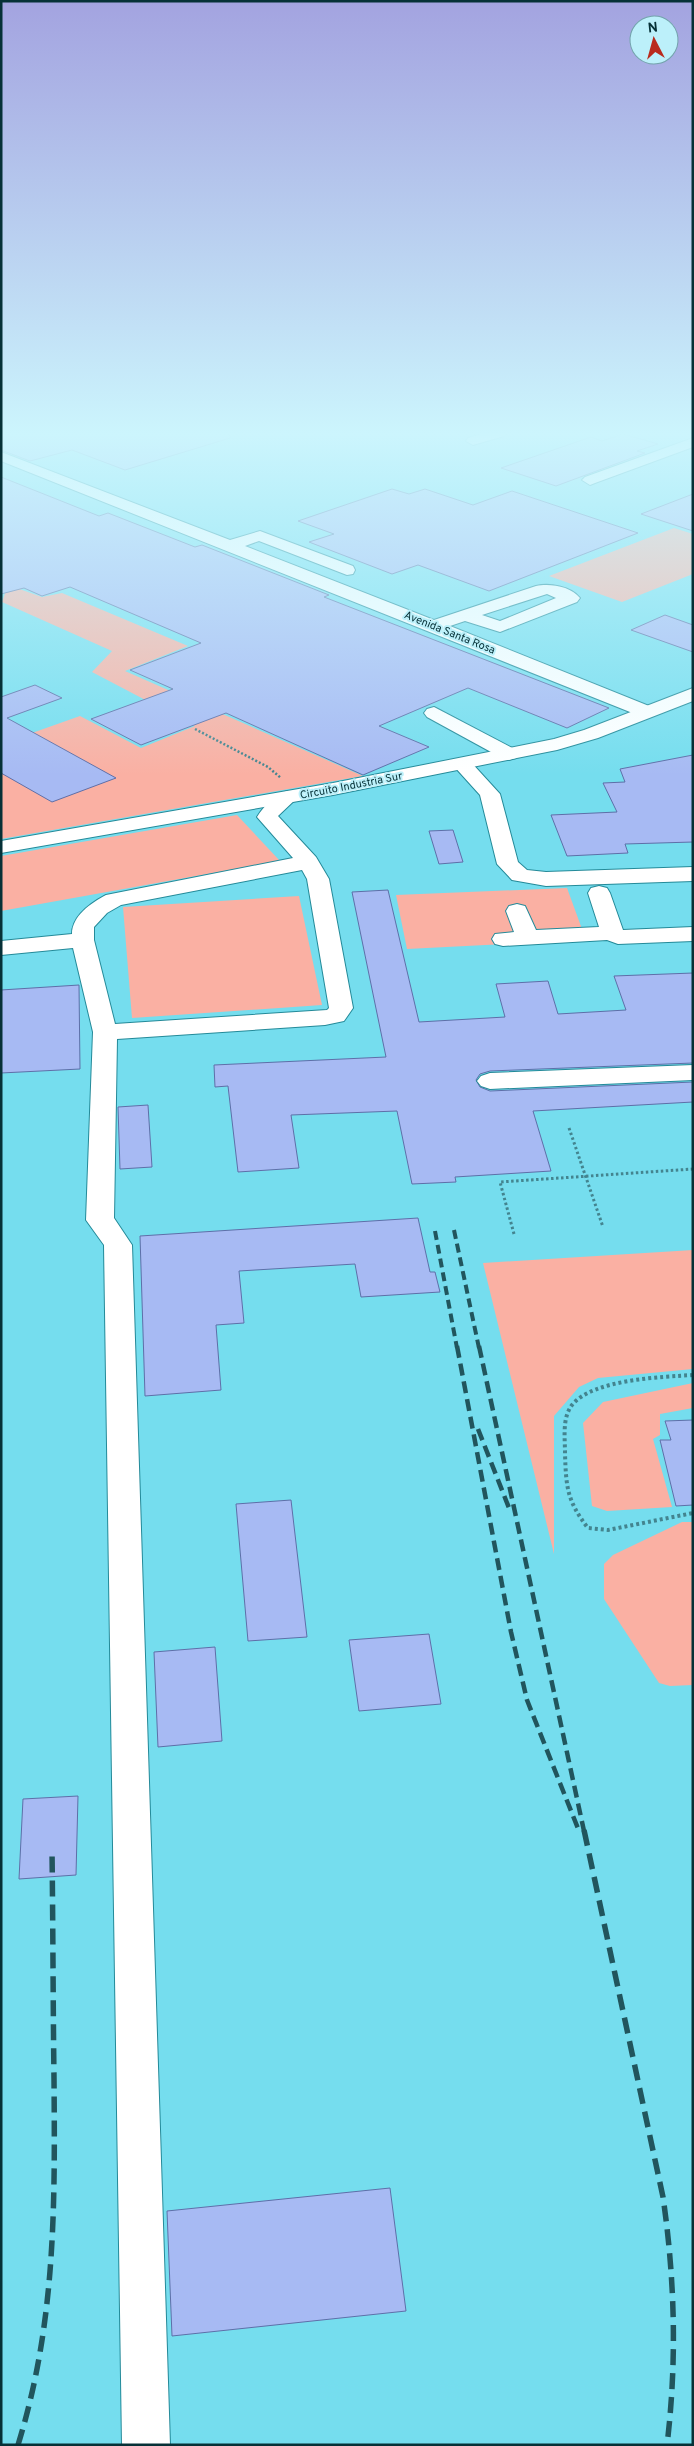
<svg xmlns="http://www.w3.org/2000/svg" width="694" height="2446" font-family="Overpass,sans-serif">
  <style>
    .built { fill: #75ddee }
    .green { fill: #fab0a3 }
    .building { fill: #a7baf3; stroke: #5e6fa8 }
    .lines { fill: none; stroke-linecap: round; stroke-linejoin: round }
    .minor-casing { stroke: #248a99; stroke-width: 2 }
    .major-casing { stroke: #248a99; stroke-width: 2 }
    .path-far2 { stroke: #43848f; stroke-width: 2.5; stroke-dasharray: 2 2; stroke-linecap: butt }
    .path-far1 { stroke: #43848f; stroke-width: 3; stroke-dasharray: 2.5 2.5; stroke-linecap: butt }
    .path { stroke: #43848f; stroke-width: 4; stroke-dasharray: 3 3; stroke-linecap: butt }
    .minor { fill: #fff; fill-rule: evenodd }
    .major { fill: #fff; fill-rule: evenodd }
    .rail-far2 { stroke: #21555d; stroke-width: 4; stroke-dasharray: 9 5; stroke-linecap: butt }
    .rail-far1 { stroke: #21555d; stroke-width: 4.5; stroke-dasharray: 12 6; stroke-linecap: butt }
    .rail { stroke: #21555d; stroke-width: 5.5; stroke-dasharray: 16 8; stroke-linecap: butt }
    .labels { text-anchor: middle; stroke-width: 4; stroke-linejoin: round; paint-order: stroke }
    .far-street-label { font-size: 11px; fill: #063137; stroke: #bcf0fa }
  </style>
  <rect width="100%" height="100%" fill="#8de9fa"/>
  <rect class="built" x="1" y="433" width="692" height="2012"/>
  <g class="green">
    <path d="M674 528 693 534V574L622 602 549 576Z"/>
    <path d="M8 585 42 597 62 593 188 646 125 671 363 776 1 839V772L32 733 80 716 141 748 195 726 92 672 112 651 2 602Z"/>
    <path d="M237 815 280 861 1 911V856Z"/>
    <path d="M567 888 586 940 407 949 396 895Z"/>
    <path d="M299 896 322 1005 132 1018 123 907Z"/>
    <path d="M693 1250V1369L598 1378 579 1387 554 1416V1554L483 1263Z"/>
    <path d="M693 1383V1408L660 1414V1435L653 1439 672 1507 607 1511 592 1506 583 1423 603 1402Z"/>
    <path d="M682 1522H693V1685L670 1686 659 1683 604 1599V1564L613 1555Z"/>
  </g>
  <g class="building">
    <path d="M1 433H229L230 438 125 470 72 450 30 461 1 450Z"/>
    <path d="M623 434 658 444 637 451 645 453 556 486 501 468 591 437 602 441Z"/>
    <path d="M1 477 99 516 108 513 195 547 202 545 329 595 324 597 609 708 567 728 468 688 379 726 429 747 363 775 226 713 141 745 91 719 173 689 130 670 201 643 70 587 42 596 24 588 1 594Z"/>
    <path d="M392 489 409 494 425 489 473 505 512 491 638 533 489 591 418 565 392 574 309 542 334 534 298 521Z"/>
    <path d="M693 494V531L641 514Z"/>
    <path d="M665 615 693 625V652L631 630Z"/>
    <path d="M35 685 62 698 7 718 116 778 52 802 1 773V697Z"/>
    <path d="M693 755V842L625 844 628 853 567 856 551 815 617 812 603 783 625 782 620 769Z"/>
    <path d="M453 830 463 862 439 864 429 831Z"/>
    <path d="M388 890 419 1022 505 1017 496 984 548 981 558 1014 626 1010 614 976 693 973V1063L490 1071 480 1074 476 1080 480 1087 490 1091 693 1082V1102L533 1111 551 1171 455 1177 456 1182 412 1184 397 1111 291 1115 299 1168 238 1172 228 1086 215 1087 214 1065 386 1057 352 892Z"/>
    <path d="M79 985 80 1069 1 1073V990Z"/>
    <path d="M148 1105 152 1167 120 1169 118 1107Z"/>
    <path d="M418 1218 430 1272H435L440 1292 361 1297 355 1264 239 1271 244 1323 216 1325 221 1390 145 1396 140 1236Z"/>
    <path d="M693 1420V1505L676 1506 660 1440H671L665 1421Z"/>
    <path d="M291 1500 307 1637 248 1641 236 1504Z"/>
    <path d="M429 1634 441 1704 359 1711 349 1640Z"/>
    <path d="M215 1647 222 1741 158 1747 154 1652Z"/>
    <path d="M78 1796 76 1875 19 1879 23 1799Z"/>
    <path d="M390 2188 406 2311 172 2336 167 2211Z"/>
  </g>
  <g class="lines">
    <g class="minor-casing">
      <g id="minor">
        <path d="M484 433H506L504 436 473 445 466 441 468 438Z"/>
        <path d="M693 438V447L595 483 590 485 582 480 585 477Z"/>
        <path d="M1 452 230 540 260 531 353 566 355 570 353 574 347 575 259 541 245 546 434 620 536 586C549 583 571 586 580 598L577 602 500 632 465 621 450 626 654 708 657 712 654 716H640L1 461ZM547 594 556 598 500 621 482 615Z"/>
        <path d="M434 707 516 750 519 754 516 758 509 760 502 758 427 717 424 713 427 709Z"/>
        <path d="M462 758 469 760 500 794 518 862 527 870 546 872 693 867V881L546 886 512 880 497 864 480 795 452 764 455 760Z"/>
        <path d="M288 791 295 793 298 797 278 816 316 857 329 879 353 1008 344 1021 325 1025 117 1039 114 1218 132 1245 170 2445H122L104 1245 86 1220 93 1032 73 948 1 955V941L72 934C72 916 91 903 106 895L293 858 257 817C264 806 275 794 288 791ZM302 870 307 879 329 1008 327 1010 115 1024 94 940V927L107 913 121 905Z"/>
        <path d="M599 886 607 888 610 893 623 930 693 927V941L618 944 607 940 503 946 495 944 492 939 495 934 514 932 506 911 509 906 517 904 525 906 536 930 599 927 588 893 591 888Z"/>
        <path d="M693 1065V1080L490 1089 481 1086 477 1081 481 1076 490 1073Z"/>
      </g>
    </g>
    <g class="major-casing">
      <path id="major" d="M693 688V701L598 738 557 750 333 795 1 853V841L333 783 554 739 584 730Z"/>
    </g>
    <path class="path-far2" d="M195 729 268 767 281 778"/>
    <g class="path-far1">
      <path d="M569 1128 603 1227"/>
      <path d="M514 1234 500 1182 693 1169"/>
    </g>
    <path class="path" d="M693 1375C662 1377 593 1379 572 1405 562 1418 565 1438 565 1453 566 1487 567 1501 588 1528L608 1530 693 1513"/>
    <use href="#minor" class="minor"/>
    <use href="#major" class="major"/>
    <g class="rail-far2">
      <path d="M454 1230 479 1348"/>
      <path d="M435 1231 457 1348"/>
    </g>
    <g class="rail-far1">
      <path d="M457 1346 511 1632 527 1700 579 1831"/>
      <path d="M479 1346 584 1831"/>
      <path d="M478 1429 509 1508"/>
    </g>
    <g class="rail">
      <path d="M584 1830 663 2197C675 2280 677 2362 667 2445"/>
      <path d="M18 2445C56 2322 55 2205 54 2078 53 2002 53 1927 52 1851"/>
    </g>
  </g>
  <linearGradient id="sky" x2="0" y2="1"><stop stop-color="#a3a3e0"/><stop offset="0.56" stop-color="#ccf5fd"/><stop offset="1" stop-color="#ccf5fd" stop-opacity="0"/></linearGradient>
  <rect width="694" height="775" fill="url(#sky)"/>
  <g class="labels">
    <g class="far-street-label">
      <text transform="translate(450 632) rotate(22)" y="4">Avenida Santa Rosa</text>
      <text transform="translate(351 785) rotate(-11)" y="4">Circuito Industria Sur</text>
    </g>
  </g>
  <rect width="694" height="2446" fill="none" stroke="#063137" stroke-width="5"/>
  <g transform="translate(654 40) rotate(354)"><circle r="24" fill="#bcf0fa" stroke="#73a4ac"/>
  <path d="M0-4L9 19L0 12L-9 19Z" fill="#b92b1d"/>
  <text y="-8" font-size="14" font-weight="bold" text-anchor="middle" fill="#063137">N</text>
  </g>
</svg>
